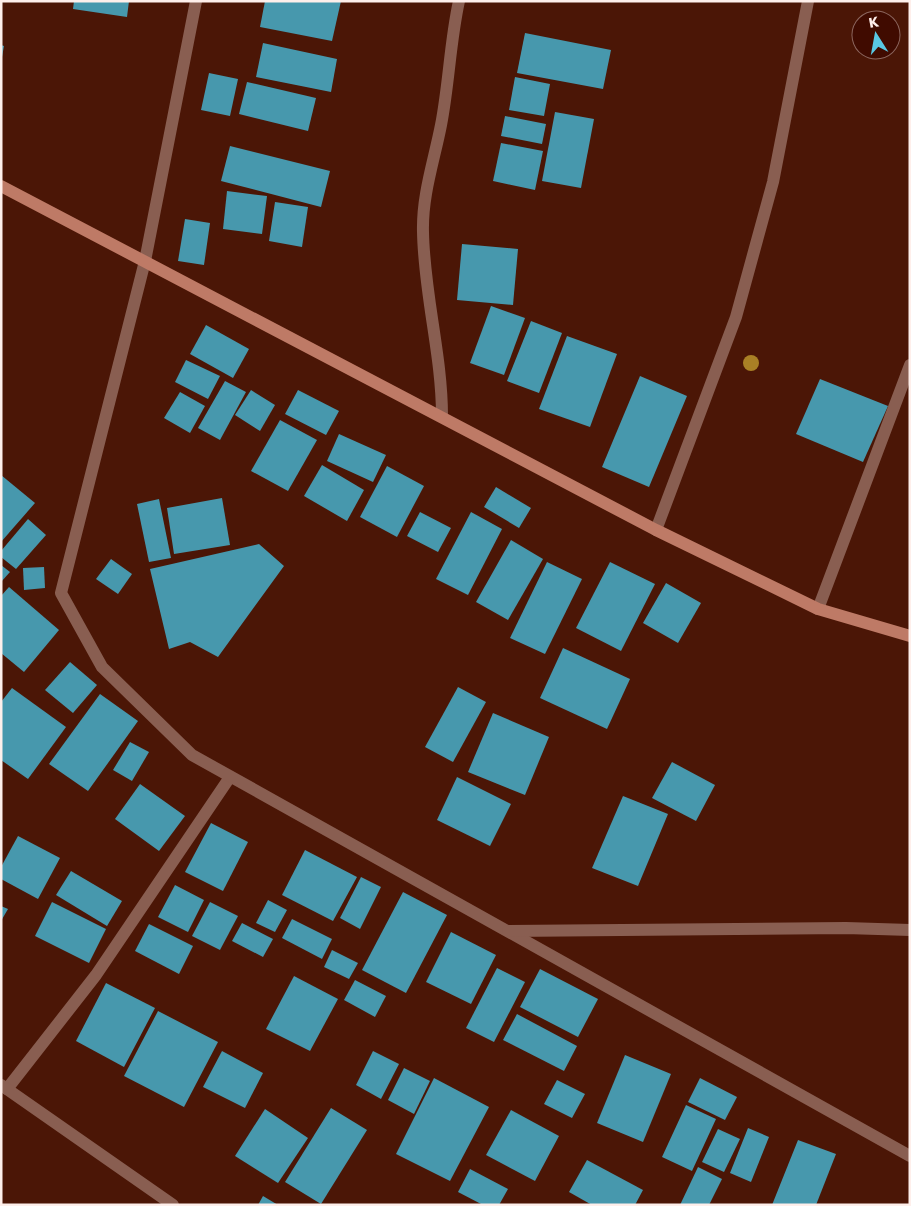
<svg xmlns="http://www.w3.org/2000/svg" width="911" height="1206" font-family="Jost,sans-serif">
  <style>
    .building { fill: #4798ad }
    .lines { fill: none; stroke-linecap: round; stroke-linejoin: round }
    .lane { stroke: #895e51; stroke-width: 12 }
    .street { stroke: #895e51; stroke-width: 12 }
    .secondary { stroke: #be7a66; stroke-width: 12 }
    .tree { fill: #a98025 }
  </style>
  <rect width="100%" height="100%" fill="#4b1606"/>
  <g class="building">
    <path d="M74 1H129L127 17 73 9Z"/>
    <path d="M265 1H341L332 41 260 27Z"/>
    <path d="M525 33 611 50 603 89 517 73Z"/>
    <path d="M263 43 337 59 331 92 256 77Z"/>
    <path d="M1 45 4 46 2 57H1Z"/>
    <path d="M209 73 238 79 230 116 201 110Z"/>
    <path d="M515 77 550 84 544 116 509 110Z"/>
    <path d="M247 82 316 98 308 131 239 114Z"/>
    <path d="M555 112 594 119 581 188 542 181Z"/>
    <path d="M505 116 546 124 542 144 501 136Z"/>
    <path d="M501 143 543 151 535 190 493 181Z"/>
    <path d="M230 146 330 171 321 207 221 181Z"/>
    <path d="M227 191 267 196 262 234 223 229Z"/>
    <path d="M275 202 308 207 302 247 269 241Z"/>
    <path d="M185 219 210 223 204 265 178 261Z"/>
    <path d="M462 244 518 249 513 305 457 300Z"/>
    <path d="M491 306 525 318 504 375 470 363Z"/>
    <path d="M531 321 562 333 539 393 507 381Z"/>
    <path d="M206 325 249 349 233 378 190 354Z"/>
    <path d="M567 336 617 354 590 427 539 409Z"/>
    <path d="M186 360 220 376 208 399 175 382Z"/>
    <path d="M640 376 687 396 649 487 602 467Z"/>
    <path d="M820 379 888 406 863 462 796 434Z"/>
    <path d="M225 381 246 392 220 440 198 428Z"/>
    <path d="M251 390 275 405 260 431 235 415Z"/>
    <path d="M298 390 339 411 326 435 285 414Z"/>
    <path d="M180 392 205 406 190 433 164 418Z"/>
    <path d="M280 420 317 440 288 491 251 471Z"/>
    <path d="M339 434 386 455 373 482 327 461Z"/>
    <path d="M322 465 364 490 347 521 304 496Z"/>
    <path d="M387 466 424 486 397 537 360 517Z"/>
    <path d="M1 475 35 503 1 542Z"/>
    <path d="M496 487 531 508 519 528 484 507Z"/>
    <path d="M222 498 230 545 174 554 167 508Z"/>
    <path d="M159 499 171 558 149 562 137 504Z"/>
    <path d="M420 512 451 528 438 552 407 536Z"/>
    <path d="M471 512 502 529 468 595 436 579Z"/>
    <path d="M28 519 46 535 16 569 1 557V551Z"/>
    <path d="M511 540 543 559 508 620 476 602Z"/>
    <path d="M259 544 284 566 218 657 190 642 169 649 150 569Z"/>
    <path d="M111 559 132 574 118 594 96 579Z"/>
    <path d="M547 562 582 579 545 654 510 638Z"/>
    <path d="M610 562 655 584 621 651 576 628Z"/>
    <path d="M1 565 10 572 1 582Z"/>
    <path d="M44 567 45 588 24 590 23 568Z"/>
    <path d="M666 583 701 603 678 643 643 623Z"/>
    <path d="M9 587 59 630 24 672 1 653V596Z"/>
    <path d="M563 648 630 679 607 729 540 698Z"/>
    <path d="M70 662 97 685 73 713 45 690Z"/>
    <path d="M458 687 486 702 453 762 425 747Z"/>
    <path d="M12 688 66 727 28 779 1 760V702Z"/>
    <path d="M100 694 138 721 88 791 49 764Z"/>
    <path d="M493 713 549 737 525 795 468 772Z"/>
    <path d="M130 742 149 752 132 781 113 770Z"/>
    <path d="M672 762 715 785 696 821 652 798Z"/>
    <path d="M457 777 511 804 490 846 437 820Z"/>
    <path d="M140 784 185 816 159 851 115 819Z"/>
    <path d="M623 796 668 814 638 886 592 868Z"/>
    <path d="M211 823 248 842 223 891 185 872Z"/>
    <path d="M18 836 60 858 38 899 1 879V867Z"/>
    <path d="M305 850 357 877 333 921 282 895Z"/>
    <path d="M71 871 122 901 107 926 56 895Z"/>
    <path d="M361 877 381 887 360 929 340 918Z"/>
    <path d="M175 885 204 900 188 932 158 917Z"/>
    <path d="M403 892 447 915 406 993 362 970Z"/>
    <path d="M268 900 287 910 275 932 256 923Z"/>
    <path d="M52 902 106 929 89 963 35 936Z"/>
    <path d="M210 902 238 916 220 950 192 936Z"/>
    <path d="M1 906 8 909 1 921Z"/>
    <path d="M292 919 332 939 322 959 282 938Z"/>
    <path d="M242 923 273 939 263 957 232 941Z"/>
    <path d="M149 924 193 946 179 974 135 951Z"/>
    <path d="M451 932 496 955 471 1004 426 982Z"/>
    <path d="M332 950 358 963 349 979 324 967Z"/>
    <path d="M497 968 525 982 494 1042 466 1028Z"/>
    <path d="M540 969 598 999 578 1037 520 1007Z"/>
    <path d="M294 976 338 999 310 1051 266 1029Z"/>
    <path d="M355 980 386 996 375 1017 344 1000Z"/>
    <path d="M106 983 155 1008 124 1067 76 1041Z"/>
    <path d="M158 1011 218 1042 184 1107 124 1076Z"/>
    <path d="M517 1014 577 1046 564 1071 503 1040Z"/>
    <path d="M222 1051 263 1073 245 1108 203 1087Z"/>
    <path d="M373 1051 399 1064 381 1099 356 1085Z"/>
    <path d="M625 1055 671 1074 643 1142 597 1123Z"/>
    <path d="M404 1068 430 1081 414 1114 388 1100Z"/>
    <path d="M434 1078 489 1107 450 1181 396 1154Z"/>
    <path d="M700 1078 737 1097 725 1120 688 1102Z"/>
    <path d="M557 1080 585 1094 572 1118 544 1104Z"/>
    <path d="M686 1105 716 1119 692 1171 662 1157Z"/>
    <path d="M331 1108 367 1130 321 1204 285 1182Z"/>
    <path d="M265 1109 308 1138 278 1183 235 1156Z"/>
    <path d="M511 1110 559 1136 535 1181 486 1155Z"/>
    <path d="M748 1128 769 1137 751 1182 730 1173Z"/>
    <path d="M718 1129 740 1139 724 1172 702 1162Z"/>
    <path d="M798 1140 836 1154 816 1205H772Z"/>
    <path d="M587 1160 643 1190 635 1205H592L569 1192Z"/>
    <path d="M698 1167 722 1179 709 1205H680Z"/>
    <path d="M470 1169 508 1189 499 1205H483L458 1192Z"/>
    <path d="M263 1196 278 1205H258Z"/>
  </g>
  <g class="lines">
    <path class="lane" d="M7 1089 96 975 230 777"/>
    <g class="street">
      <path d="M196 1 145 261 61 593 102 667 192 755 910 1156"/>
      <path d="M442 416C442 355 424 294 423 232 422 195 434 161 441 125 449 84 450 42 459 1"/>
      <path d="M656 530 736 317 773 182 808 1"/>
      <path d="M818 609 910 365"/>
      <path d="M508 931 846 928 910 930"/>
      <path d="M1 1085 173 1205"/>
    </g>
    <path class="secondary" d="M1 186 656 530 818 609 910 636"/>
  </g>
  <circle class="tree" cx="751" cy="363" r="8"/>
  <rect width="911" height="1206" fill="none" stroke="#feefeb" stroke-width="5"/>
  <g transform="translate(876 35) rotate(349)"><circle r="24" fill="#400b00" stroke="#8c665e"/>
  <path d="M0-4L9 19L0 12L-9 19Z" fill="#59c8e4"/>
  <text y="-8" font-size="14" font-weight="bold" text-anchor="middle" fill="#feefeb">K</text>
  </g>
</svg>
